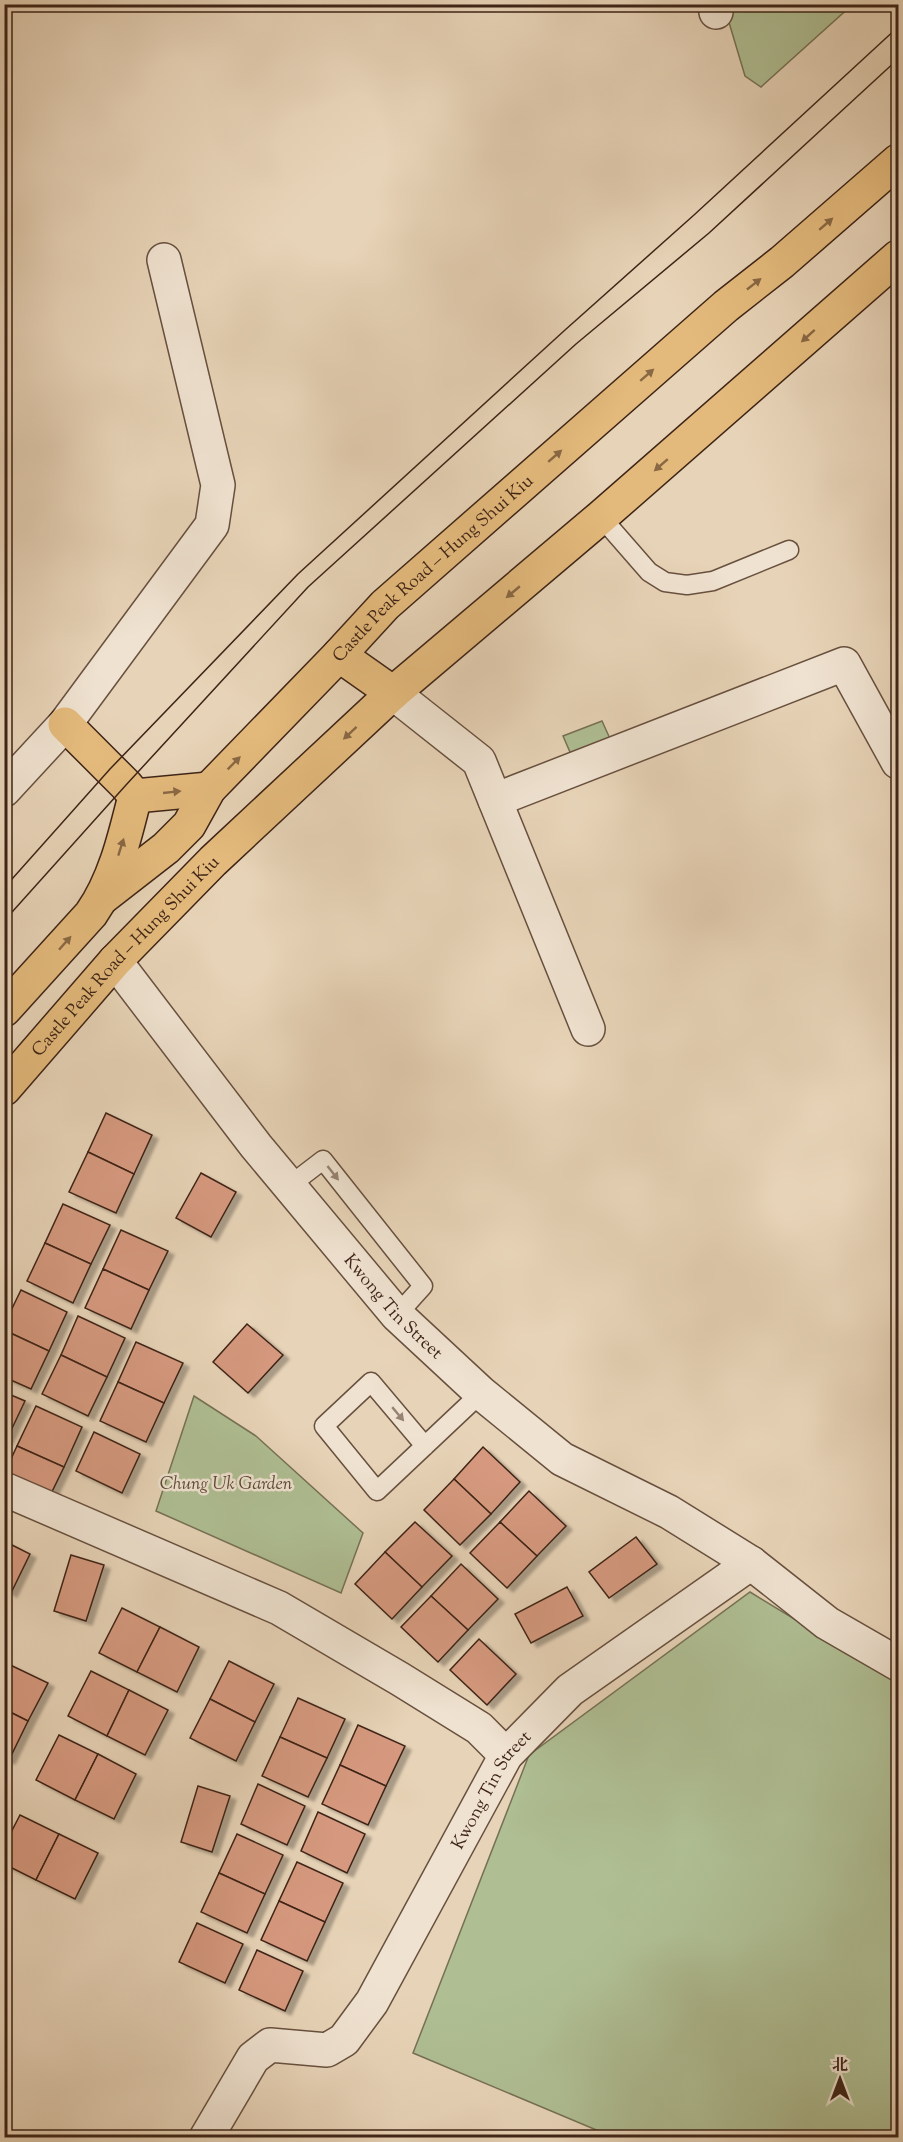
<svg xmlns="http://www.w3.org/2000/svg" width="903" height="2142" font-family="'Sorts Mill Goudy','Noto Serif SC',serif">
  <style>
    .green { fill: #afbe93; stroke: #767155; stroke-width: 1.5 }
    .building { fill: #d6997f; stroke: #3e2417; stroke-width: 1.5; filter: url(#shadow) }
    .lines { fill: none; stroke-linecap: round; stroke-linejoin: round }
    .service-casing { stroke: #68503f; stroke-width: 21 }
    .minor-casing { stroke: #68503f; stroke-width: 36 }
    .primary-casing { stroke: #3e2417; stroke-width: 36 }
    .service { stroke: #efe2d0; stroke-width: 18 }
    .minor { stroke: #efe2d0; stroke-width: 33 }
    .primary { stroke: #e4ba7c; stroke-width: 33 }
    .tram { stroke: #3e2417; stroke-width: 1.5 }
    .oneway { fill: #896844 }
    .oneway2 { fill: #968374 }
    .labels { text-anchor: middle; stroke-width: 5; stroke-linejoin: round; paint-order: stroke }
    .street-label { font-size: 18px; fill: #3e2417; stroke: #efe2d0 }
    .park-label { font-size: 18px; font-style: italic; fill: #5a4a36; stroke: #efe2d0 }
  </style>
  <defs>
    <filter id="shadow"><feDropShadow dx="6" dy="4" stdDeviation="1.5" flood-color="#0004"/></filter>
  </defs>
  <rect width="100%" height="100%" fill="#e7d3b7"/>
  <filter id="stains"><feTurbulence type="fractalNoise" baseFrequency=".00333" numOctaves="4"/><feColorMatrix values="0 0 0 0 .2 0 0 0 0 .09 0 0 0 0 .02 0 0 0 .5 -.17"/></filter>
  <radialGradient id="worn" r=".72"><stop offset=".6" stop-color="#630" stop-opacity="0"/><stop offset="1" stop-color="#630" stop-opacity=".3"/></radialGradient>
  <g class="green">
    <path d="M726 5H852L761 87 745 76 728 19Z"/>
    <path d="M602 721 612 743 573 759 563 736Z"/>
    <path d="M194 1396 256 1436 363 1533 341 1593 156 1511Z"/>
    <path d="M750 1592 898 1682V2137H613L413 2053 529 1755Z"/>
  </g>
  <g class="building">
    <path d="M106 1113 152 1135 134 1174 88 1152Z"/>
    <path d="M88 1152 134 1174 116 1213 69 1192Z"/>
    <path d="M201 1173 236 1192 211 1237 176 1218Z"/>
    <path d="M63 1204 110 1225 91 1264 45 1243Z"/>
    <path d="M121 1230 168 1251 149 1290 103 1269Z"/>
    <path d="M45 1243 91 1264 73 1303 27 1281Z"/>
    <path d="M103 1269 149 1290 131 1329 85 1308Z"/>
    <path d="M21 1290 67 1312 49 1351 4 1330V1325Z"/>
    <path d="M78 1316 125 1338 107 1377 61 1355Z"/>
    <path d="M247 1324 283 1355 248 1393 213 1362Z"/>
    <path d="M4 1330 49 1351 31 1389 4 1377Z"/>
    <path d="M136 1342 183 1363 164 1403 118 1382Z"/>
    <path d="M61 1355 107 1377 88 1416 42 1394Z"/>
    <path d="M118 1382 164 1403 146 1442 100 1421Z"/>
    <path d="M4 1392 25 1401 6 1441 4 1440Z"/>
    <path d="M36 1406 82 1427 64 1467 17 1446Z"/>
    <path d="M94 1432 140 1454 122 1493 76 1471Z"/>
    <path d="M17 1446 64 1467 45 1506 4 1474Z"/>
    <path d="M483 1447 520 1482 491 1514 454 1479Z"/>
    <path d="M454 1479 491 1514 460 1545 424 1510Z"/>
    <path d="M529 1491 566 1526 537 1556 500 1522Z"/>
    <path d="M415 1522 452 1556 422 1587 385 1552Z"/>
    <path d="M500 1522 537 1556 507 1588 470 1553Z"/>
    <path d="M636 1537 657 1564 609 1598 589 1572Z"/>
    <path d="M4 1541 30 1554 11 1593 4 1589Z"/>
    <path d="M385 1552 422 1587 392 1619 355 1584Z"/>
    <path d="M71 1555 104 1565 86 1621 54 1611Z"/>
    <path d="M461 1564 498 1599 468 1630 431 1596Z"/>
    <path d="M567 1587 583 1616 531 1643 515 1614Z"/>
    <path d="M431 1596 468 1630 438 1662 401 1627Z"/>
    <path d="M122 1608 160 1627 137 1672 99 1653Z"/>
    <path d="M160 1627 199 1647 177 1692 137 1672Z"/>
    <path d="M479 1639 516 1674 487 1705 450 1670Z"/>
    <path d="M229 1661 274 1684 255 1722 210 1699Z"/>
    <path d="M4 1662 48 1683 28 1721 4 1709Z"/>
    <path d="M91 1671 129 1690 107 1736 68 1716Z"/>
    <path d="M129 1690 168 1710 145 1755 107 1736Z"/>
    <path d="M298 1698 345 1719 327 1758 280 1737Z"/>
    <path d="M210 1699 255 1722 236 1761 190 1738Z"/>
    <path d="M4 1709 28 1721 9 1760 4 1758Z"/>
    <path d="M358 1725 405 1746 386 1786 340 1765Z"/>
    <path d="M59 1735 98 1754 75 1800 36 1780Z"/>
    <path d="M280 1737 327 1758 308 1797 262 1776Z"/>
    <path d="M98 1754 136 1774 114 1819 75 1800Z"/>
    <path d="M340 1765 386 1786 368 1825 322 1804Z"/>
    <path d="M258 1784 305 1806 287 1845 241 1824Z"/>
    <path d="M198 1786 230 1796 212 1852 181 1842Z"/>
    <path d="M318 1812 365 1834 347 1873 301 1851Z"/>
    <path d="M20 1815 59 1834 36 1880 4 1864V1846Z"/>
    <path d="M59 1834 98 1853 75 1899 36 1880Z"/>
    <path d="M237 1834 283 1855 265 1894 219 1873Z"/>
    <path d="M297 1862 343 1883 325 1922 279 1901Z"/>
    <path d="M219 1873 265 1894 247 1933 201 1912Z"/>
    <path d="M279 1901 325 1922 307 1961 261 1940Z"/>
    <path d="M197 1923 243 1944 225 1983 179 1962Z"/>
    <path d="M257 1950 303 1971 285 2011 239 1990Z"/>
  </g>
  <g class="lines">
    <g class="service-casing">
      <g id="service">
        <path d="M601 517 649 572 665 582 687 585 713 581 789 550"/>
        <path d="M289 1186 323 1160 423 1286 397 1315"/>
        <path d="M425 1446 371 1382 324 1426 377 1491 481 1393"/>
      </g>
    </g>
    <g class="minor-casing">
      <g id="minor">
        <path d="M715 4 716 12"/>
        <path d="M393 693 479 761 588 1029"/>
        <path d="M4 790 65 724 212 525 218 485 164 260"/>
        <path d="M495 800 844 664 898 762"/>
        <path id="s1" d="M115 961 256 1146 397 1315 481 1393 562 1459 669 1512 751 1563 827 1623 898 1664"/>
        <path d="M4 1489 279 1608 400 1679 479 1728 506 1755"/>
        <path id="s2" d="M206 2138 253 2058 270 2045 327 2050 344 2040 372 2002 506 1755 570 1690 751 1563"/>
      </g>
    </g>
    <g class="primary-casing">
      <g id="primary">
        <path d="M339 655 393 693"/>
        <path d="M65 724 126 785 135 796"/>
        <path d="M135 796 209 789"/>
        <path id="s3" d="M103 897 166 848 189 825 209 789 339 655 385 605 726 306 782 262 898 161"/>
        <path d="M4 1010 91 914C115 880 125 836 135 796"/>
        <path id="s4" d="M4 1089 115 961 213 861 393 693 601 517 898 257"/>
      </g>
    </g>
    <use href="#service" class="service"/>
    <use href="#minor" class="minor"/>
    <use href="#primary" class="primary"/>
    <g class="tram">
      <path d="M4 888 110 769 298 574 565 330 694 215 898 27"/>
      <path d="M4 921 126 785 308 587 576 344 709 233 898 59"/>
    </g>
  </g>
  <defs><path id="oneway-solid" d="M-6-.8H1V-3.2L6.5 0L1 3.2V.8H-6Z" transform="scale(1.5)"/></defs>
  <g class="oneway">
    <use href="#oneway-solid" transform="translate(826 224) rotate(-41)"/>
    <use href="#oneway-solid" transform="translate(754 284) rotate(-38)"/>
    <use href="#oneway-solid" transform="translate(808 336) rotate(138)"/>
    <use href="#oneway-solid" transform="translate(647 375) rotate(-41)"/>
    <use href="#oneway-solid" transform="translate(555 456) rotate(-41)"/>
    <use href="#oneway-solid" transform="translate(661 465) rotate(139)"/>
    <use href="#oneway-solid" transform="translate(513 592) rotate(140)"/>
    <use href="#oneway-solid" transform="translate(350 733) rotate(137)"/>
    <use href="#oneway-solid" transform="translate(234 763) rotate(-45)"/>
    <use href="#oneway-solid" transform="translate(172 792) rotate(-6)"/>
    <use href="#oneway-solid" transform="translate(121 847) rotate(-72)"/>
    <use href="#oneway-solid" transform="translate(65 943) rotate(-48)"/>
  </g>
  <g class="oneway2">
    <use href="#oneway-solid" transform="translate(333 1173) rotate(52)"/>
    <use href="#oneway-solid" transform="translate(398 1414) rotate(50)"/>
  </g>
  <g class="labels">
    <g class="street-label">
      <text dy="6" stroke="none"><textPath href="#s3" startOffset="468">Castle Peak Road – Hung Shui Kiu</textPath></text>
      <text dy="6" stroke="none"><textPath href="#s4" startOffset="180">Castle Peak Road – Hung Shui Kiu</textPath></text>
      <text dy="6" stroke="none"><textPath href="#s1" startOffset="444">Kwong Tin Street</textPath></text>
      <text dy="6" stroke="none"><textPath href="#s2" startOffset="482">Kwong Tin Street</textPath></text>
    </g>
    <g class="park-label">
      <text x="226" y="1489">Chung Uk Garden</text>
    </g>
  </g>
  <rect width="903" height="2142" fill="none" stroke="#e7d3b7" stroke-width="24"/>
  <rect x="6" y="6" width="891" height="2130" fill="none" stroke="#3e2417" stroke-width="3"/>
  <rect x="12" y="12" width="879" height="2118" fill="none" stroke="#3e2417" stroke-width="1.5"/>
  <g transform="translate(840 2079)" stroke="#efe2d0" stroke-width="4.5" paint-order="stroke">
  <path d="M0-4.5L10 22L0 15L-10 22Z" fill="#3e2417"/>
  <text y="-9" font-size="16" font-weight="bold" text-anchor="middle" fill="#3e2417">北</text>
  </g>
  <rect width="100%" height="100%" filter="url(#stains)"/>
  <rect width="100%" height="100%" fill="url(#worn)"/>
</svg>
